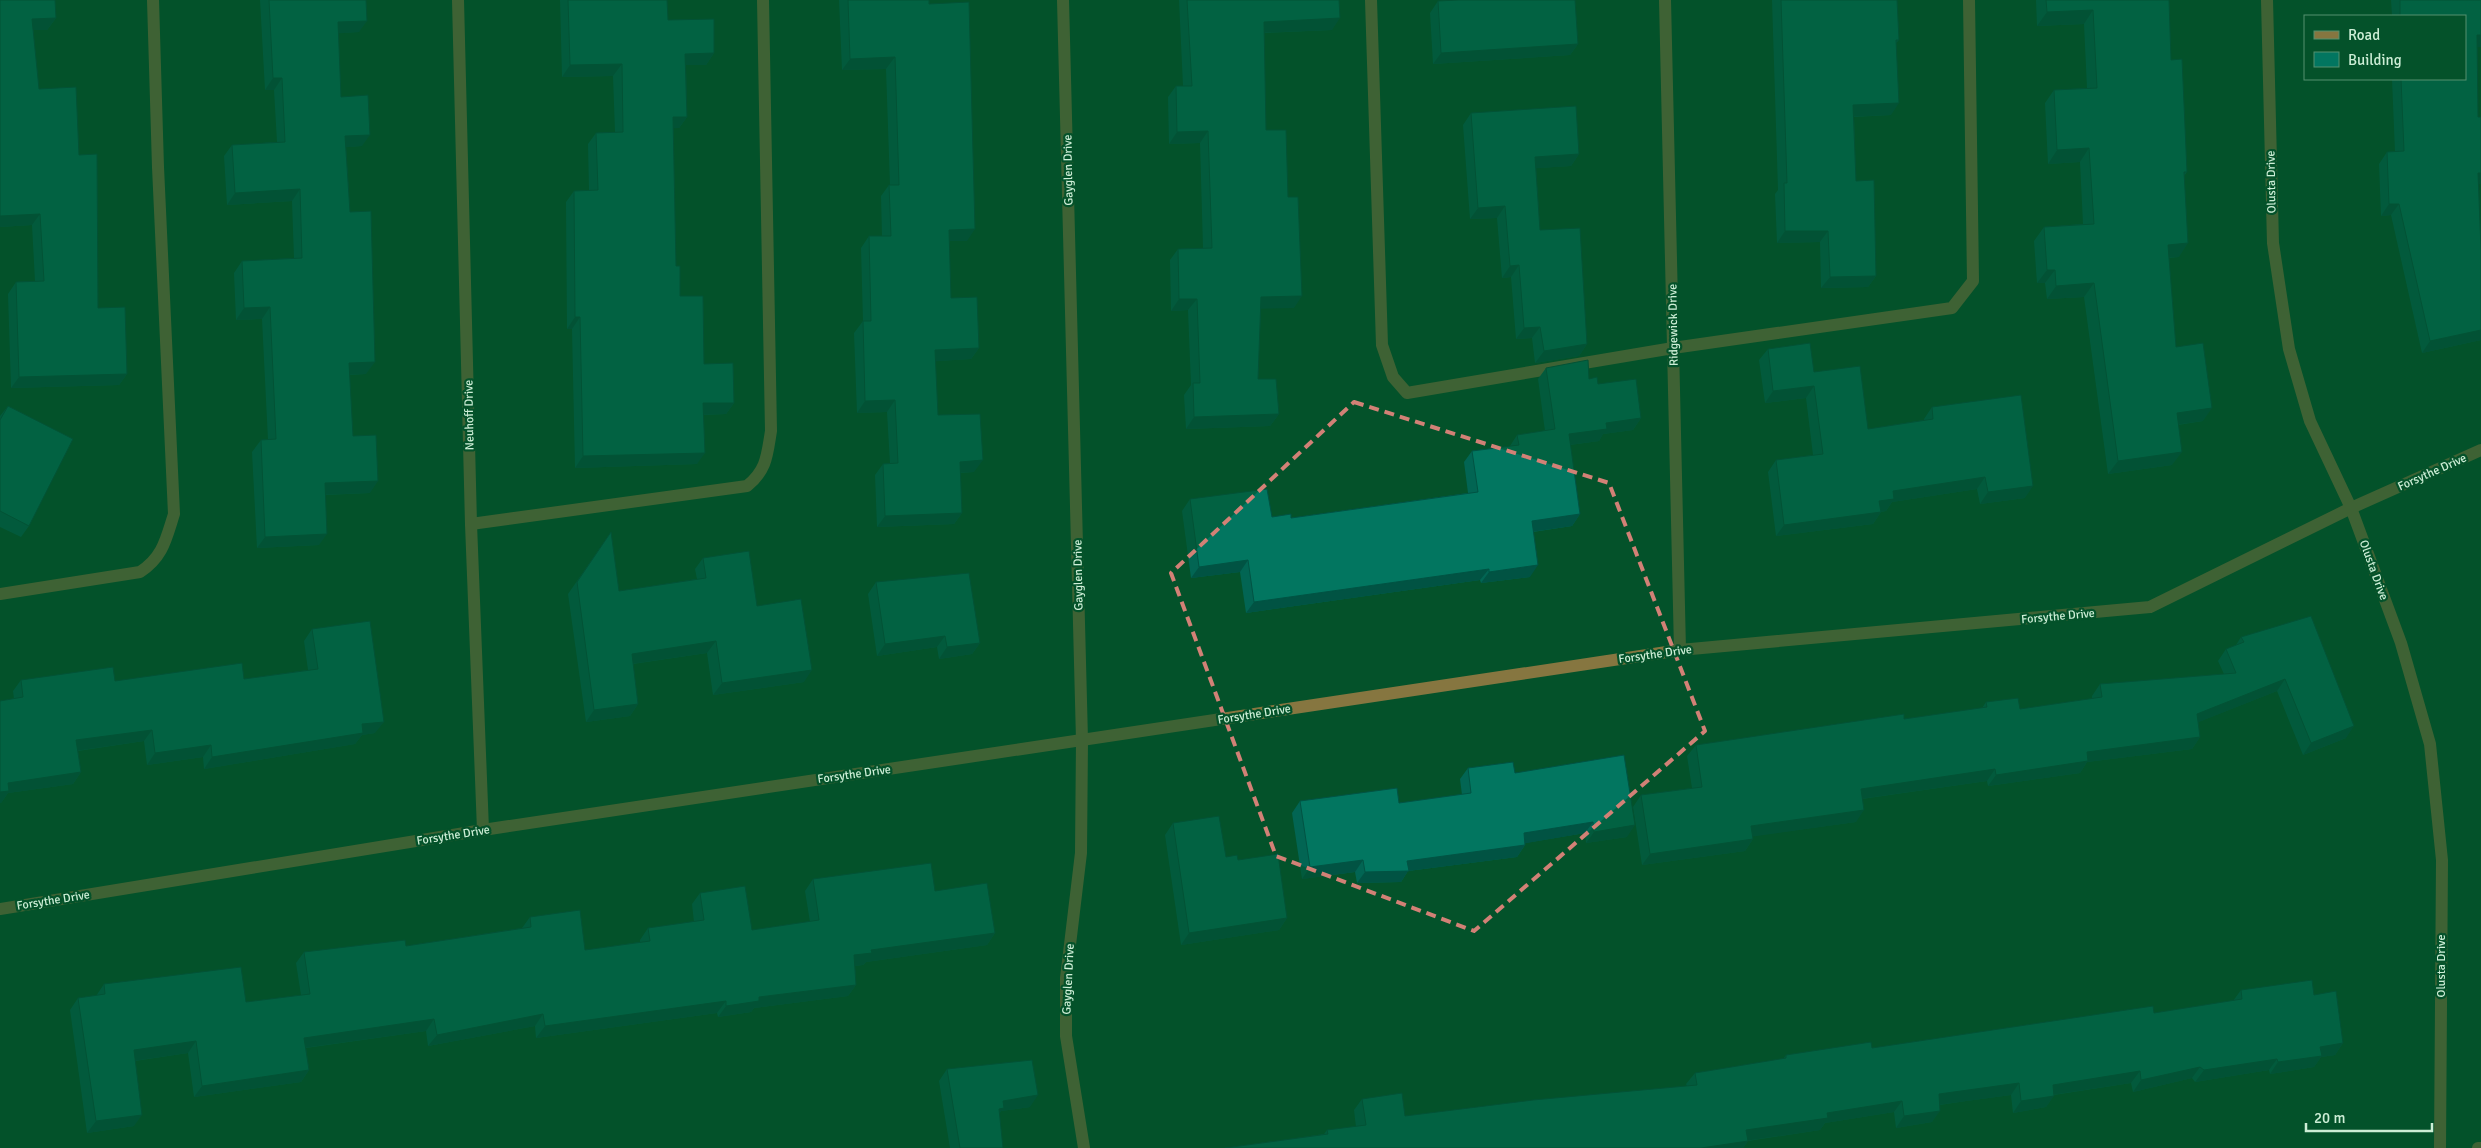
<svg xmlns="http://www.w3.org/2000/svg" width="2481" height="1148" font-family="Signika,sans-serif">
  <style>
    .lines { fill: none; stroke-linecap: round; stroke-linejoin: round }
    .minor { stroke: #867640; stroke-width: 12 }
    .wall { fill: #026553 }
    .shaded-wall { fill: #015343 }
    .building { fill: #027660; stroke: #015343 }
    .marked { fill: none; stroke: #d28176; stroke-width: 4; stroke-dasharray: 10 6; stroke-linejoin: round }
    .labels { text-anchor: middle; stroke-width: 4.5; stroke-linejoin: round; paint-order: stroke }
    .street-label { font-size: 12px; fill: #cdeed6; stroke: #04522a }
  </style>
  <rect width="100%" height="100%" fill="#04522a"/>
  <g class="lines">
    <g class="minor">
      <path d="M458 0 471 524 483 830"/>
      <path d="M1063 0 1082 740 1081 853 1066 978V1036L1084 1148"/>
      <path d="M1371 0 1382 345 1393 377 1407 393 1673 348 1952 308 1973 281 1969 0"/>
      <path d="M1665 0 1680 650"/>
      <path d="M2267 0 2273 243 2289 349 2310 421 2351 508 2401 643 2430 744 2442 860 2440 1148"/>
      <path d="M471 524 747 486C767 470 767 455 771 431L763 0"/>
      <path d="M0 594 140 572C163 557 166 539 174 514L158 167 153 0"/>
      <path d="M0 909 483 830 1680 650 2150 607 2351 508 2481 450"/>
      <path d="M2478 1148H2481"/>
    </g>
  </g>
  <g class="wall">
    <path d="M0 0 56 18 47 30H33L39 89 79 155 98 308 127 374 119 385 11 388 8 294 16 282 35 281 32 225 0 227Z"/>
    <path d="M260 0H366L359 32 338 33 341 97 362 146 346 147 350 212 366 374 349 375 353 436 370 493 326 495 319 545 257 548 252 452 261 440H268L262 319 236 320 234 273 242 261 294 258 292 201 227 205 224 156 232 145 277 142 274 90H265Z"/>
    <path d="M560 0H667L668 20 714 53 706 65H686L687 117 679 128H673L676 266 680 296 704 364 734 403 726 414 704 415 697 464 575 468 572 329H567L566 202 574 191 589 190 588 144 596 133 615 132 613 76 562 77Z"/>
    <path d="M839 0H929L967 241H949L951 298 979 348 971 359 935 361 938 415 974 472 960 473 962 513 954 524 877 527 875 475 883 464 890 463 887 412 857 413 854 333 863 321 861 248 869 236H882L881 196 889 185H890L886 69 842 70Z"/>
    <path d="M1179 0H1339L1332 30 1264 33 1266 130 1288 197 1294 308H1261L1258 379 1279 414 1270 426 1186 429 1184 395 1191 385 1188 310 1171 311 1170 260 1178 249 1203 248 1200 143 1169 144 1168 97 1176 86H1183Z"/>
    <path d="M1772 0H1897L1899 40 1896 43 1891 115 1854 117 1856 181 1876 276 1868 287 1821 288 1820 242 1777 243 1775 194 1778 190Z"/>
    <path d="M2036 0H2169L2171 60 2187 172 2184 176 2179 257 2169 258 2176 347 2203 421 2178 425 2172 465 2108 474 2084 297 2047 299 2045 283H2037L2034 241 2044 227 2083 224 2080 162 2048 164 2045 103 2054 90 2087 88 2084 24 2037 26Z"/>
    <path d="M2391 0H2481V47H2477L2478 117H2481V184H2479L2481 250V340L2422 353 2391 215 2381 216 2379 164 2387 152H2395L2392 79H2465V16H2392Z"/>
    <path d="M1438 1 1578 44 1570 55 1433 64 1430 13Z"/>
    <path d="M1471 113 1579 154 1571 166 1536 168 1540 230 1587 344 1579 356 1535 363 1532 338 1516 339 1511 277 1502 278 1497 218 1470 219 1463 125Z"/>
    <path d="M1768 349 1814 372 1868 429 1924 420V419L1932 407 2025 498 1980 504 1977 489 1892 502 1886 511 1881 512 1873 524 1776 536 1768 472 1776 460 1813 455 1806 398 1765 403 1759 360Z"/>
    <path d="M1546 368 1589 379 1641 418 1633 430 1603 434 1599 441 1570 445 1580 514 1572 526 1533 532 1530 577 1481 583 1480 580 1246 613 1240 572 1191 578 1182 511 1190 499 1272 517 1291 518 1468 493 1464 462 1472 451 1510 446 1517 435 1545 431 1538 379Z"/>
    <path d="M8 406 29 526 21 537 0 527V416Z"/>
    <path d="M611 532 619 591 697 579 695 569 703 558 757 606 804 682 713 695 707 653 633 664 638 704 630 716 586 722 568 594Z"/>
    <path d="M876 582 980 643 972 654 939 659 937 647 877 656 868 594Z"/>
    <path d="M312 629 375 733 362 735 355 744 204 769 203 757 147 765 144 741 78 751 81 772 73 784 8 793 1 803 14 699 13 691 21 680 115 681 244 679 308 670 304 641Z"/>
    <path d="M2241 637 2346 738 2303 755 2277 691 2198 722 2200 737 2192 749 2087 762 2080 773 1988 786 1987 781 1862 799 1856 822 1752 836 1753 839 1745 851 1642 865 1633 807 1641 795 1692 788 1687 756 1696 745 1904 719 1982 708 1986 702 2020 709 2092 699V696L2100 684 2224 674 2218 661 2226 649 2236 645Z"/>
    <path d="M1468 768 1515 773 1627 837 1586 843 1585 833 1525 843V845L1517 857 1408 871 1401 882 1357 883 1355 872 1302 879 1292 813 1300 801 1399 803 1462 795 1460 779Z"/>
    <path d="M1173 823 1226 857 1238 860 1287 918 1279 930 1181 945 1165 835Z"/>
    <path d="M813 879 935 891 995 933 987 945 866 962 863 965 855 966 856 985 848 996 754 1008 751 1012 718 1017 717 1013 536 1038 535 1026 428 1046 426 1031 306 1048 309 1070 301 1082 194 1097 188 1053 135 1061 134 1126 87 1133 70 1010 78 998 96 996 104 984 246 1002 301 995 296 963 304 952 406 946 522 928 530 917 585 950 640 942V940L648 928 694 922 692 904 700 893 752 930 810 922 805 891Z"/>
    <path d="M2241 990 2314 995 2343 1043 2335 1055 2321 1057 2314 1067 2270 1074 2269 1070 2195 1082 2192 1078 2133 1092 2131 1083 2054 1095 2046 1107 2013 1113 2011 1095 1966 1101 1940 1105 1932 1122 1896 1128 1894 1112 1825 1123 1820 1130 1748 1141 1743 1148H1225L1324 1134 1327 1130 1356 1127 1354 1110 1362 1099 1405 1116 1687 1086 1686 1084 1695 1073 1783 1059 1786 1055 1872 1048 2154 1013 2233 1001Z"/>
    <path d="M947 1069 1030 1107 1001 1111 999 1114 1003 1148H950L939 1081Z"/>
  </g>
  <g class="shaded-wall">
    <path d="M2093 10 2084 24 2037 26 2047 12Z"/>
    <path d="M56 18 47 30H23L32 19Z"/>
    <path d="M1340 18 1332 30 1256 33 1264 22Z"/>
    <path d="M367 21 359 32 330 34 338 22Z"/>
    <path d="M2477 35H2481V47H2469Z"/>
    <path d="M1578 44 1570 55 1433 64 1441 53Z"/>
    <path d="M714 53 706 65H677L685 54Z"/>
    <path d="M895 57 886 69 842 70 850 59Z"/>
    <path d="M622 64 613 76 562 77 570 65Z"/>
    <path d="M273 78H282L274 90H265Z"/>
    <path d="M1899 103 1891 115 1845 117 1853 105Z"/>
    <path d="M673 117H687L679 128 665 129Z"/>
    <path d="M1208 131 1200 143 1169 144 1177 132Z"/>
    <path d="M370 135 362 146 337 148 345 136Z"/>
    <path d="M2089 148 2080 162 2048 164 2057 150Z"/>
    <path d="M1579 154 1571 166 1527 169 1535 157Z"/>
    <path d="M2478 173H2481V184H2470Z"/>
    <path d="M300 189 292 201 227 205 235 193Z"/>
    <path d="M2389 204H2399L2391 215 2381 216Z"/>
    <path d="M1505 206 1497 218 1470 219 1478 208Z"/>
    <path d="M40 214 32 225 0 227V216Z"/>
    <path d="M975 229 967 241H941L949 230Z"/>
    <path d="M1785 231H1828L1820 242 1777 243Z"/>
    <path d="M2188 243 2179 257 2159 258 2168 245Z"/>
    <path d="M1519 265 1511 277 1502 278 1510 266Z"/>
    <path d="M2047 270H2055L2045 283H2037Z"/>
    <path d="M1876 276 1868 287 1821 288 1830 277Z"/>
    <path d="M2094 283 2084 297 2047 299 2056 286Z"/>
    <path d="M1302 296 1294 308 1253 309 1261 297Z"/>
    <path d="M1179 299H1197L1188 310 1171 311Z"/>
    <path d="M270 307 262 319 236 320 244 308Z"/>
    <path d="M575 317H580L572 329H567Z"/>
    <path d="M1540 327 1532 338 1516 339 1524 328Z"/>
    <path d="M2481 330V340L2422 353 2430 341Z"/>
    <path d="M1587 344 1579 356 1535 363 1544 351Z"/>
    <path d="M979 348 971 359 927 362 935 350Z"/>
    <path d="M375 362 366 374 341 375 349 363Z"/>
    <path d="M127 374 119 385 11 388 19 377Z"/>
    <path d="M1814 386 1806 398 1765 403 1773 391Z"/>
    <path d="M895 400 887 412 857 413 865 401Z"/>
    <path d="M703 403H734L726 414 695 415Z"/>
    <path d="M2212 408 2203 421 2167 426 2177 413Z"/>
    <path d="M1279 414 1270 426 1186 429 1194 417Z"/>
    <path d="M1641 418 1633 430 1603 434 1599 441 1561 446 1569 434 1606 423Z"/>
    <path d="M2182 452 2172 465 2108 474 2118 461Z"/>
    <path d="M705 453 697 464 575 468 583 456Z"/>
    <path d="M983 460 974 472 951 473 960 462Z"/>
    <path d="M1985 477 1977 489 1892 502 1886 511 1871 513 1879 501 1893 491Z"/>
    <path d="M378 481 370 493 317 495 325 483Z"/>
    <path d="M2033 486 2025 498 1980 504 1988 492Z"/>
    <path d="M1881 512 1873 524 1776 536 1784 525Z"/>
    <path d="M962 513 954 524 877 527 885 516Z"/>
    <path d="M1580 514 1572 526 1524 533 1532 521Z"/>
    <path d="M327 534 319 545 257 548 265 537Z"/>
    <path d="M1248 560 1240 572 1191 578 1199 567Z"/>
    <path d="M1538 565 1530 577 1481 583 1489 572Z"/>
    <path d="M1489 569 1480 580 1246 613 1254 602Z"/>
    <path d="M945 636 937 647 877 656 885 644Z"/>
    <path d="M716 641 707 653 624 665 632 654Z"/>
    <path d="M980 643 972 654 939 659 947 647Z"/>
    <path d="M812 670 804 682 713 695 722 683Z"/>
    <path d="M2285 679 2277 691 2189 726 2197 714Z"/>
    <path d="M638 704 630 716 586 722 594 710Z"/>
    <path d="M384 722 375 733 362 735 355 744 204 769 212 757 362 724Z"/>
    <path d="M2354 726 2346 738 2303 755 2311 743Z"/>
    <path d="M152 730 144 741 68 752 76 740Z"/>
    <path d="M2200 737 2192 749 2087 762 2080 773 1988 786 1996 775 2087 752Z"/>
    <path d="M211 745 203 757 147 765 155 753Z"/>
    <path d="M1995 769 1987 781 1853 800 1861 789Z"/>
    <path d="M81 772 73 784 8 793 1 803H0V792L8 783Z"/>
    <path d="M1864 810 1856 822 1743 838 1751 826Z"/>
    <path d="M1593 822 1585 833 1515 845 1524 833Z"/>
    <path d="M1635 825 1627 837 1586 843 1594 832Z"/>
    <path d="M1753 839 1745 851 1642 865 1650 854Z"/>
    <path d="M1525 845 1517 857 1408 871 1401 882 1357 883 1365 872 1407 861Z"/>
    <path d="M1363 860 1355 872 1302 879 1310 867Z"/>
    <path d="M1287 918 1279 930 1181 945 1189 933Z"/>
    <path d="M995 933 987 945 866 962 863 965 846 967 854 955 871 950Z"/>
    <path d="M856 985 848 996 754 1008 751 1012 718 1017 726 1006 759 997Z"/>
    <path d="M726 1001 717 1013 536 1038 545 1026Z"/>
    <path d="M543 1014 535 1026 428 1046 437 1035Z"/>
    <path d="M434 1019 426 1031 296 1049 304 1038Z"/>
    <path d="M196 1041 188 1053 126 1062 134 1050Z"/>
    <path d="M2343 1043 2335 1055 2321 1057 2314 1067 2270 1074 2278 1062 2320 1047Z"/>
    <path d="M2277 1059 2269 1070 2195 1082 2204 1070Z"/>
    <path d="M2200 1067 2192 1078 2133 1092 2141 1080Z"/>
    <path d="M309 1070 301 1082 194 1097 202 1086Z"/>
    <path d="M2140 1071 2131 1083 2045 1096 2053 1085Z"/>
    <path d="M2019 1083 2011 1095 1930 1106 1939 1094Z"/>
    <path d="M1038 1095 1030 1107 1001 1111 996 1119 990 1120 1003 1101Z"/>
    <path d="M2054 1096 2046 1107 2013 1113 2021 1101Z"/>
    <path d="M1902 1101 1894 1112 1825 1123 1820 1130 1738 1142 1746 1130 1827 1113Z"/>
    <path d="M1940 1111 1932 1122 1896 1128 1904 1116Z"/>
    <path d="M142 1115 134 1126 87 1133 96 1121Z"/>
    <path d="M1748 1141 1743 1148H1701Z"/>
  </g>
  <g class="building">
    <path d="M0 0H55L56 18 32 19 39 89 76 87 79 155 97 154 98 308 125 307 127 374 19 377 16 282 44 281 40 214 0 216Z"/>
    <path d="M269 0H366L367 21 338 22 341 97 368 95 370 135 345 136 350 212 371 211 375 362 349 363 353 436 376 435 378 481 325 483 327 534 265 537 261 440 276 439 270 307 244 308 242 261 302 258 300 189 235 193 232 145 285 142 282 78H273Z"/>
    <path d="M568 0H667L668 20 714 19V53L685 54 687 117H673L676 266H680V296H703L704 364 733 363 734 403H703L705 453 583 456 580 317H575L574 191 598 190 596 133 623 132 622 64 570 65Z"/>
    <path d="M848 0H929V4L969 2 975 229 949 230 951 298 977 297 979 348 935 350 938 415 980 414 983 460 960 462 962 513 885 516 883 464 898 463 895 400 865 401 863 321H871L869 236H891L889 185H899L895 57 850 59Z"/>
    <path d="M1187 0H1339L1340 18 1264 22 1266 130H1286L1288 197H1298L1302 296 1261 297 1258 379H1276L1279 414 1194 417 1193 383H1200L1197 299H1179L1178 249 1212 248 1208 131 1177 132 1176 86H1192Z"/>
    <path d="M1458 0H1575L1578 44 1441 53 1438 1Z"/>
    <path d="M1781 0H1897L1899 40H1896L1899 103 1853 105 1856 181 1874 180 1876 276 1830 277 1828 231H1785L1784 183H1787Z"/>
    <path d="M2046 0H2169L2171 60 2182 59 2187 172H2184L2188 243 2168 245 2176 347 2203 343 2212 408 2177 413 2182 452 2118 461 2094 283 2056 286 2055 270H2047L2044 227 2094 224 2089 148 2057 150 2054 90 2097 88 2093 10 2047 12Z"/>
    <path d="M2400 0H2481V35H2477L2478 117H2481V173H2478L2481 250V330L2430 341 2399 204H2389L2387 152 2404 151 2401 79H2465V16H2400Z"/>
    <path d="M1576 106 1579 154 1535 157 1540 230 1580 228 1587 344 1544 351 1540 327 1524 328 1519 265 1510 266 1505 206 1478 208 1471 113Z"/>
    <path d="M1810 343 1814 372 1860 366 1868 429 1933 419 1932 407 2021 395 2033 486 1988 492 1985 477 1893 491 1894 499 1879 501 1881 512 1784 525 1776 460 1823 454 1814 386 1773 391 1768 349Z"/>
    <path d="M1588 360 1589 379 1597 377 1598 384 1636 379 1641 418 1606 423 1607 429 1569 434 1580 514 1532 521 1538 565 1489 572V569L1254 602 1248 560 1199 567 1190 499 1267 489 1272 517 1291 514V518L1478 492 1472 451 1519 445 1517 435 1555 429 1546 368Z"/>
    <path d="M8 406 73 439 29 526 0 511V420Z"/>
    <path d="M611 532 619 591 706 578 703 558 749 551 757 606 801 599 812 670 722 683 716 641 632 654 638 704 594 710 577 582Z"/>
    <path d="M969 573 980 643 947 647 945 636 885 644 876 582Z"/>
    <path d="M2311 616 2354 726 2311 743 2285 679 2197 714 2200 737 2087 752 2088 761 1996 775 1995 769 1861 789 1864 810 1751 826 1753 839 1650 854 1641 795 1702 787 1696 745 1904 714V719L1987 707 1986 702 2018 698 2020 709 2102 697 2100 684 2236 673 2226 649 2244 642 2241 637Z"/>
    <path d="M370 621 384 722 362 724 363 733 212 757 211 745 155 753 152 730 76 740 81 772 8 783 9 791 0 792V701L23 697 21 680 113 667 115 681 242 663 244 679 318 669 312 629Z"/>
    <path d="M1624 755 1635 825 1594 832 1593 822 1524 833 1525 845 1407 861 1409 871 1365 872 1363 860 1310 867 1300 801 1397 788 1399 803 1471 793 1468 768 1513 762 1515 773Z"/>
    <path d="M1219 816 1226 857 1237 855 1238 860 1278 854 1287 918 1189 933 1173 823Z"/>
    <path d="M931 863 935 891 987 883 995 933 871 950 872 953 854 955 856 985 759 997V1001L726 1006V1001L545 1026 543 1014 437 1035 434 1019 304 1038 309 1070 202 1086 196 1041 134 1050 142 1115 96 1121 78 998 105 994 104 984 241 967 246 1002 310 994 304 952 405 940 406 946 531 927 530 917 580 910 585 950 650 941 648 928 704 920 700 893 745 886 752 930 819 920 813 879Z"/>
    <path d="M2312 980 2314 995 2336 991 2343 1043 2320 1047 2322 1056 2278 1062 2277 1059 2204 1070 2200 1067 2141 1080 2140 1071 2053 1085 2054 1096 2021 1101 2019 1083 1939 1094 1940 1111 1904 1116 1902 1101 1827 1113 1828 1118 1746 1130 1748 1141 1701 1148H1225L1328 1134 1327 1130 1366 1125 1362 1099 1402 1093 1405 1116 1533 1100 1697 1085 1695 1073 1786 1058V1055L1871 1042 1872 1048 2153 1006 2154 1013 2242 999 2241 990Z"/>
    <path d="M1032 1060 1038 1095 1003 1101 1004 1108 999 1109 1003 1148H960L947 1069Z"/>
  </g>
  <path d="M0 0H2481V1148H0ZM1354 402 1609 483 1705 731 1474 931 1276 856 1171 573Z" fill="#04522a" fill-opacity=".55" fill-rule="evenodd"/>
  <path class="marked" d="M1354 402 1609 483 1705 731 1474 931 1276 856 1171 573Z"/>
  <g class="labels">
    <g class="street-label">
      <text transform="translate(1068 170) rotate(-91)" y="4">Gayglen Drive</text>
      <text transform="translate(2271 182) rotate(-91)" y="4">Olusta Drive</text>
      <text transform="translate(1673 325) rotate(-91)" y="4">Ridgewick Drive</text>
      <text transform="translate(469 415) rotate(-91)" y="4">Neuhoff Drive</text>
      <text transform="translate(2432 472) rotate(-24)" y="4">Forsythe Drive</text>
      <text transform="translate(2374 570) rotate(70)" y="4">Olusta Drive</text>
      <text transform="translate(1078 575) rotate(-91)" y="4">Gayglen Drive</text>
      <text transform="translate(2058 616) rotate(-5)" y="4">Forsythe Drive</text>
      <text transform="translate(1655 654) rotate(-8)" y="4">Forsythe Drive</text>
      <text transform="translate(1254 714) rotate(-9)" y="4">Forsythe Drive</text>
      <text transform="translate(854 774) rotate(-8)" y="4">Forsythe Drive</text>
      <text transform="translate(453 835) rotate(-9)" y="4">Forsythe Drive</text>
      <text transform="translate(53 900) rotate(-9)" y="4">Forsythe Drive</text>
      <text transform="translate(2441 966) rotate(-90)" y="4">Olusta Drive</text>
      <text transform="translate(1068 979) rotate(-87)" y="4">Gayglen Drive</text>
    </g>
  </g>
  <rect x="2304" y="15" width="162" height="65" fill="#04522a" stroke="#54906f"/>
  <rect x="2314" y="31" width="25" height="8" fill="#867640" stroke="#54906f"/>
  <text x="2348" y="40" font-size="15" fill="#cdeed6">Road</text>
  <rect x="2314" y="52" width="25" height="15" fill="#027660" stroke="#54906f"/>
  <text x="2348" y="65" font-size="15" fill="#cdeed6">Building</text>
  <path d="M2306 1123v8h126v-8" fill="none" stroke="#cdeed6" stroke-width="2.5"/>
  <text x="2314" y="1123" font-size="15" fill="#cdeed6" stroke="#04522a" stroke-width="4" paint-order="stroke">20 m</text>
</svg>
